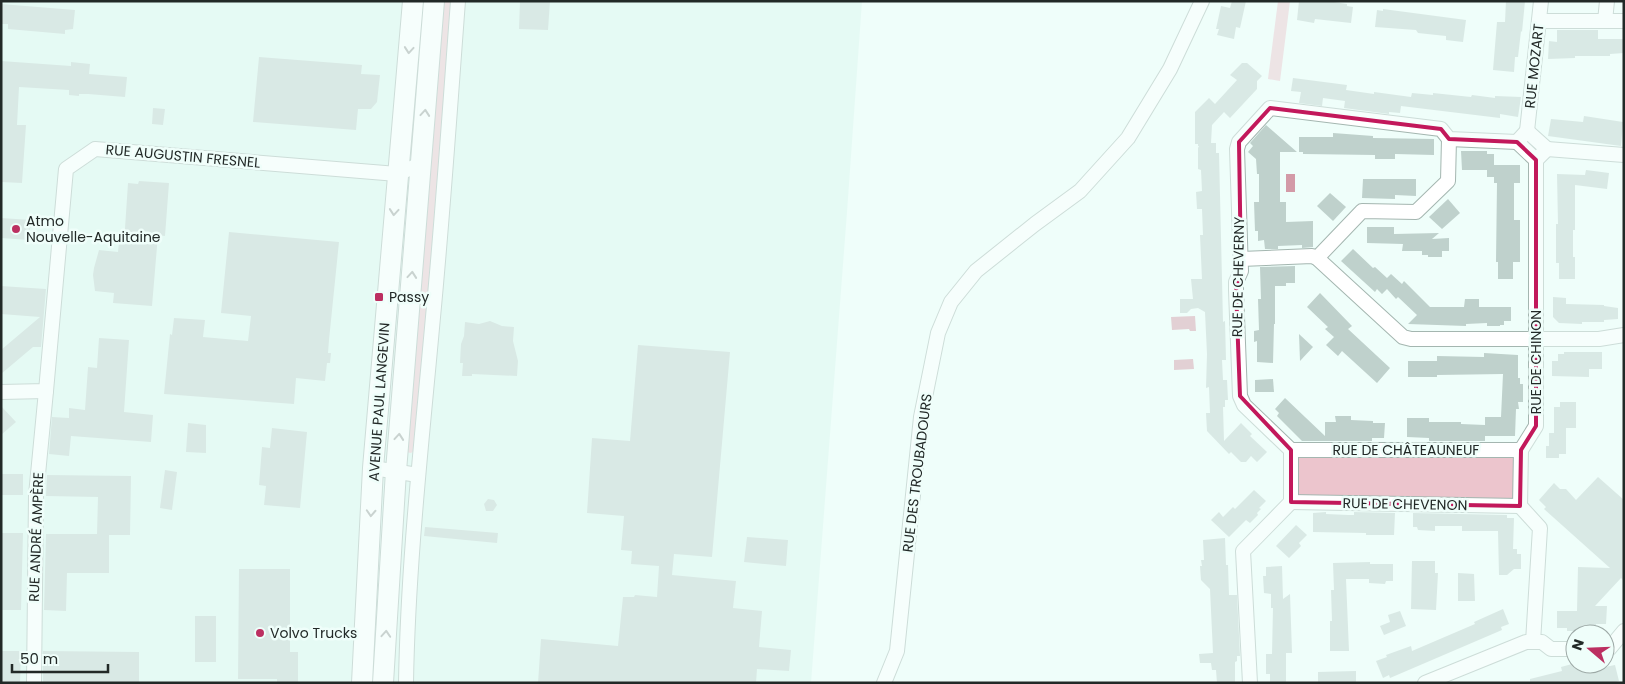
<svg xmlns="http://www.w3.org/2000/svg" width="1625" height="684" font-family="Poppins,sans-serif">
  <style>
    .built { fill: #daf6ee }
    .green { fill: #ecc5cd }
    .water { fill: #d39aa7 }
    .building { fill: #bfd1cc }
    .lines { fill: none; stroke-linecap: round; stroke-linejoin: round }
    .street-casing { stroke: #a4b6b0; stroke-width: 16 }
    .secondary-casing { stroke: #a4b6b0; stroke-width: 22 }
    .street { stroke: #fff; stroke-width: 14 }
    .secondary { stroke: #fff; stroke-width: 20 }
    .oneway { stroke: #9c9f9e }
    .marked { fill: none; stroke: #c2185b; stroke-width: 4; stroke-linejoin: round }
    .poi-dot { fill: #bc2f61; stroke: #effefa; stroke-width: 2 }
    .labels { text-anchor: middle; stroke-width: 5; stroke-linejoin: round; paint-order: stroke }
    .street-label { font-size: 14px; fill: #222927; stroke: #effefa }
    .poi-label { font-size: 14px; fill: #222927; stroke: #effefa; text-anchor: start }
  </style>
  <rect width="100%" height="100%" fill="#effefa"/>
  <path class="built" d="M1 1H862L847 212 811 683H1Z"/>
  <g class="green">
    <path d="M420 1H426L417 155 405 156Z"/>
    <path d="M442 1H452L415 450 411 453 406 452Z"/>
    <path d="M1278 1H1290L1280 81 1268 79Z"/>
    <path d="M1291 450H1521L1520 506 1291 502Z"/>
  </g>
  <g class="water">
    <rect x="1286" y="174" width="9" height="18"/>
    <path d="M1195 316 1196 331H1190L1189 329 1172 330 1171 317Z"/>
    <path d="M1193 359 1194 369 1174 370V360Z"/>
  </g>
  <g class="building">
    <path d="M520 1H550L548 30 519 29Z"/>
    <path d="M1232 1H1246L1240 28 1236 27 1234 39 1217 35 1219 29H1216L1221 6 1230 8Z"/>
    <path d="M1299 1H1328L1347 4V6L1353 7 1351 23 1315 19 1314 23 1297 20Z"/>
    <path d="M1506 1H1525L1522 32 1521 31 1518 57H1515L1514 72 1493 70 1497 22H1505Z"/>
    <path d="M1 4 75 10 73 29 65 30V34L8 29V24H1Z"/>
    <path d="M1383 9 1466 20 1463 42 1446 40V36L1418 33 1416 30 1375 27 1377 10 1383 11Z"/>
    <path d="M1557 30H1598V39H1624V53L1610 54V56H1575V58L1548 59 1549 41 1557 42Z"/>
    <path d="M259 57 362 65 361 74 380 75 377 102 371 109H358L356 130 253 122Z"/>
    <path d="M1 61 71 66V62L90 64 89 74 127 77 125 97 88 94H79V96L69 95V90L19 87 17 125H26L22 183 1 182Z"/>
    <path d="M1242 63H1247L1262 76 1257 81V89L1230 118 1224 112 1212 125 1211 143H1216V153H1219L1223 322 1225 321 1226 360H1222L1223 380H1227L1228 400H1225V407H1223L1224 441 1241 423 1252 434 1250 436 1267 452 1257 462 1251 456 1246 462H1241L1231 452 1229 454 1207 431 1206 413H1210L1209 387 1206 388 1207 354 1205 312 1198 308 1191 309 1187 313H1180V299H1193L1191 279H1202L1200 235H1203L1202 209H1197L1196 192 1202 191 1201 170 1198 169V148L1199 146H1198V144H1195V112L1209 98 1215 104 1237 80 1230 75Z"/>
    <path d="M1293 78 1347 85 1346 90 1374 94V92L1411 97 1412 93 1433 95V93L1471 97 1472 95 1495 98V96L1521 97 1518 117 1500 114V118L1401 106 1400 113 1389 112V114L1344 108 1345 101 1323 98 1322 106 1299 103 1301 92 1291 91Z"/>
    <path d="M153 108 165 109 163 125 152 124Z"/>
    <path d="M1584 116 1623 122 1621 146 1548 136 1551 119 1583 122Z"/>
    <path d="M1266 125 1297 152H1280V202H1286V222L1313 221V247L1302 248V245L1278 246V249H1265L1264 240 1258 241V231H1255L1254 202H1259V174H1257L1256 159 1248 152 1253 146 1250 143Z"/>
    <path d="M1333 133 1373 136V138L1434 139V155L1395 154V159H1375V155L1303 154V152H1299V137H1333Z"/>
    <path d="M1461 151H1487V154H1494V165H1520V183H1514V220H1520V262H1513V279H1498V262H1496L1497 183H1494V177H1487V170H1462Z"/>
    <path d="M1586 170 1609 173 1607 189 1575 185V230H1573V257H1575V279H1559V263H1556V224H1558L1557 174 1585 175Z"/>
    <path d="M1363 179H1416V196L1395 195V199L1362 198Z"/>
    <path d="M139 181 169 183 165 236 158 235 152 306 113 303 114 293 95 291 93 275 94 268 99 250 118 252 119 242 124 243 128 183 138 184Z"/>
    <path d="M1330 193 1346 207 1333 221 1317 206Z"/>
    <path d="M1448 199 1460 213 1442 229 1429 217Z"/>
    <path d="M1 218 31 220 29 240 1 238Z"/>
    <path d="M1367 227H1394V234L1439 233 1432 239 1449 238V251H1442V257H1428V255H1422V251H1402L1403 244 1367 243Z"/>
    <path d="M229 232 339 242 329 340 328 353H331L330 363H327L325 381 296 378 294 404 164 394 170 334 172 335 174 318 205 320 203 337 248 341 251 316 221 313Z"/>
    <path d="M1353 249 1373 268 1375 267 1387 278 1391 274 1402 284 1404 281 1430 307H1464L1465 299H1479V307H1511V321H1504V325H1500V326H1487V323L1466 324V326L1408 324 1417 315 1398 297 1396 299 1387 289 1382 294 1377 289 1375 292 1341 261Z"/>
    <path d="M1295 266V283H1286V286H1275V324H1274L1273 363 1257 362V341L1254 342V331L1259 330 1258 299H1261L1260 267Z"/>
    <path d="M1 286 46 289 41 347H33L1 374V350L40 317 1 314Z"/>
    <path d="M1320 293 1352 326 1348 329 1390 368 1377 383 1342 351 1338 356 1326 345 1334 337 1325 329 1328 327 1307 307Z"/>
    <path d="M1553 297 1566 298V304L1604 305V306L1618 308V319L1604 320V322H1582V324L1559 323 1553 317Z"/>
    <path d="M490 321 502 326 514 327 513 341 518 361 517 376 472 374V376H462L463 363H460L461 344 464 336 465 322 479 324Z"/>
    <path d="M1299 334 1313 347 1300 361Z"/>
    <path d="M99 338 129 340 124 412 153 415 151 442 71 436 69 456 49 454 52 417 69 418V408L85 410 88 367 97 368Z"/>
    <path d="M638 345 730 352 712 557 674 554 672 575 736 581 733 608 762 611 759 647 791 650 789 671 757 669 756 683H538L541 639 618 646 623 597H634L635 595 657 597 659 566 631 564 632 551 621 550 624 516 587 513 592 438 630 441Z"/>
    <path d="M1564 352H1602V369H1589V377L1552 376V361H1558V354H1564Z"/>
    <path d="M1484 353 1518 355V378H1520V384H1523V402H1518L1519 409H1516L1515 436H1485V441H1429V438L1407 437V418H1429V422H1461V424L1485 425V417H1501L1503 374 1437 375V377H1408V361H1437V356L1484 357Z"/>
    <path d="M1273 379 1274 392H1255V380Z"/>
    <path d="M1285 398 1325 436V422H1336L1335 416H1351V420L1373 421V423H1385L1384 438H1372V441H1302L1277 416 1279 413 1275 409Z"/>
    <path d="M1560 402H1576V428H1566V454H1559V458H1546V446H1549V433H1554V407H1560Z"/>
    <path d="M1 406 16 422 1 435Z"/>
    <path d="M188 423 206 425V453L186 452Z"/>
    <path d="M272 428 307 432 300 508 264 505 266 486 259 485 262 447 270 448Z"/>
    <path d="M165 470 177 472 172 510 160 508Z"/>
    <rect x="1" y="474" width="22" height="21"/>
    <path d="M47 475 131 476 130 535H109V573H67L66 611 44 610 46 534H97L98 497 46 496Z"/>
    <path d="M1598 477 1624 500V581L1621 578 1595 606H1607L1606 624H1596V628H1582L1583 631H1567V628H1557V611H1577L1578 567 1610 568 1544 509 1546 507 1539 500 1554 483 1560 489H1566L1576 500Z"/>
    <path d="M1254 490 1266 501 1259 508 1261 509 1257 513 1258 515 1250 523 1246 520 1229 537 1211 520 1219 512 1223 517 1233 507 1235 509Z"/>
    <path d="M488 499 494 500 497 505 493 511H486L484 504Z"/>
    <path d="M1326 512V514L1348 515H1354V512L1395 513 1394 535H1366V533L1313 532V513Z"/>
    <path d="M1413 513 1507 515V518H1514L1513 549H1517V554H1521V569H1514L1507 575H1499L1498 531H1462V526H1435V531L1418 530 1417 527H1413Z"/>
    <path d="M1296 525 1307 535 1299 543 1301 546 1289 558 1276 546Z"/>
    <path d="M425 527 498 533 497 543 424 536Z"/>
    <path d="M1 533H23L21 610H1Z"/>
    <path d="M747 537 788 540 786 566 744 562Z"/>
    <path d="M1225 538 1226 565H1228L1229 595H1237L1240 656H1237V661L1235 662V683H1217L1216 670H1212L1211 663H1200L1199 654 1213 653 1210 589 1201 580 1200 566H1202L1201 560H1204L1203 540Z"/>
    <path d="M1412 561H1435V573H1438L1436 610 1411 609Z"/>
    <path d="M1370 562V564H1393V581H1386L1385 584 1369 583V579H1346L1349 651H1330V621H1332L1331 590H1334L1333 563Z"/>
    <path d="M1282 566 1283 599 1290 594 1292 653H1286V683H1270V674H1266V654H1272L1273 608H1271V594L1264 593 1263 576H1266V567Z"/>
    <path d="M239 569H290V652H298V683H277V679H238Z"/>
    <path d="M1458 573 1474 574 1475 601H1458Z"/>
    <path d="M1503 609 1509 624 1501 627 1502 630 1390 678 1389 675 1383 678 1376 661 1387 657 1386 655 1411 646 1412 651 1475 624 1474 622Z"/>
    <path d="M1400 611 1406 626 1384 635 1380 626 1390 622 1388 615Z"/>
    <rect x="195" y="616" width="21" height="46"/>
    <path d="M1 651H21L20 683H1Z"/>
    <path d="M43 651 139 652V683H43Z"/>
    <path d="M1572 664H1605V667L1615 665 1619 681 1613 683H1530V679L1562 671 1561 667Z"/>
    <path d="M1356 671V683H1318V672Z"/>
  </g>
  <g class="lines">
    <g class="street-casing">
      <g id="street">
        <path d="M1539 21H1624"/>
        <path d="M1605 21 1607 1"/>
        <path d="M1527 131 1541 1"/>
        <path d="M1527 131 1547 149 1536 160 1517 142Z"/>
        <path d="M1547 149 1624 155"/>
        <path d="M1317 258 1362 211 1416 212 1448 181 1449 139"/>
        <path d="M1241 259 1312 256 1317 258 1403 337 1411 339H1599L1624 335"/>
        <path d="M1 392 46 391 66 169 95 149 397 174 421 164"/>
        <path d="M1291 450 1244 405 1240 396 1236 290V282L1241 271 1237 149 1239 142 1270 108 1441 129 1449 139 1517 142"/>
        <path d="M1291 450H1521"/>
        <path d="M373 468 418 475"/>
        <path d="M1291 502 1520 506"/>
        <path d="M1533 642 1540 528 1520 506 1521 450 1536 426V160"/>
        <path d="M1605 649H1609L1624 631"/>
        <path d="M34 683 36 495 46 391"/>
        <path d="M406 683C408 561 422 439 433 317 443 212 450 107 458 1"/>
        <path d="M884 683 897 651 921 417 938 333 951 302 976 271 1035 224 1080 191 1128 138 1170 69 1202 1"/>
        <path d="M1250 683 1243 551 1291 502V450"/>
        <path d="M1425 683 1526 642H1542L1551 649H1575"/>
      </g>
    </g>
    <g class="secondary-casing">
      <g id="secondary">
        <path d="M362 683 373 468 413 1"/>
        <path d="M383 683 396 471 434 1"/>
      </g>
    </g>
    <use href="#street" class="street"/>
    <use href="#secondary" class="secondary"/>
  </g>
  <defs><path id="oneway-chevron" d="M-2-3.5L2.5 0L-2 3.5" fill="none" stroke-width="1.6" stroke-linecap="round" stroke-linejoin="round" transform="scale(1.25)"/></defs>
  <g class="oneway">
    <use href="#oneway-chevron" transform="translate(409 50) rotate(95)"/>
    <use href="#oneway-chevron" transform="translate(425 113) rotate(-85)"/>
    <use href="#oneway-chevron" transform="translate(394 212) rotate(95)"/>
    <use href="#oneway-chevron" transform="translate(412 275) rotate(-85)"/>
    <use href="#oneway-chevron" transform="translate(399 437) rotate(-85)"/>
    <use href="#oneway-chevron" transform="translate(371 513) rotate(93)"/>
    <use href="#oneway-chevron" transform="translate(386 634) rotate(-86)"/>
  </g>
  <path d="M0 0H1625V684H0ZM1270 108 1441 129 1449 139 1517 142 1536 160V426L1521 450 1520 506 1291 502V450L1240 396 1236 290 1241 271 1239 142Z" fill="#effefa" fill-opacity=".55" fill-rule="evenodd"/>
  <path class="marked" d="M1270 108 1441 129 1449 139 1517 142 1536 160V426L1521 450 1520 506 1291 502V450L1240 396 1236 290 1241 271 1239 142Z"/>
  <g class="poi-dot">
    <circle cx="16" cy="229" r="5"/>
    <rect x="374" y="292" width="10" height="10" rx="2.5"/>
    <circle cx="260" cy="633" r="5"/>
  </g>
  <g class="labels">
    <g class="street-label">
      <text transform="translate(1534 66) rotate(-84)" y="5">RUE MOZART</text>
      <text transform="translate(183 156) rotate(5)" y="5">RUE AUGUSTIN FRESNEL</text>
      <text transform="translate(1238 277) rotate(-89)" y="5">RUE DE CHEVERNY</text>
      <text transform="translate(1536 362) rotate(-90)" y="5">RUE DE CHINON</text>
      <text transform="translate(379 402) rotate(-86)" y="5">AVENUE PAUL LANGEVIN</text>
      <text x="1406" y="455">RUE DE CHÂTEAUNEUF</text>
      <text transform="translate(917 473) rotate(-83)" y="5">RUE DES TROUBADOURS</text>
      <text transform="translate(1405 504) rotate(1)" y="5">RUE DE CHEVENON</text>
      <text transform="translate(36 537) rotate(-88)" y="5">RUE ANDRÉ AMPÈRE</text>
    </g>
    <g class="poi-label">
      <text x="26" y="226">Atmo<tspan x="26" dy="16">Nouvelle-Aquitaine</tspan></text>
      <text x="389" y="302">Passy</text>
      <text x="270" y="638">Volvo Trucks</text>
    </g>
  </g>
  <rect width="1625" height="684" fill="none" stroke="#222927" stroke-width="5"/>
  <g transform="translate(1590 649) rotate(289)"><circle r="24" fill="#effefa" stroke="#9da9a6"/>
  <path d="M0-4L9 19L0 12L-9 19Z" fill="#bc2f61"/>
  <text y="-8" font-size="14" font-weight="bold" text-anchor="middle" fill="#222927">N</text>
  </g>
  <path d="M12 664v8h96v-8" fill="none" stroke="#222927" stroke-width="2.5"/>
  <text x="20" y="664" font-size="15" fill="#222927" stroke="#effefa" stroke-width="4" paint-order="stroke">50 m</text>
</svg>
